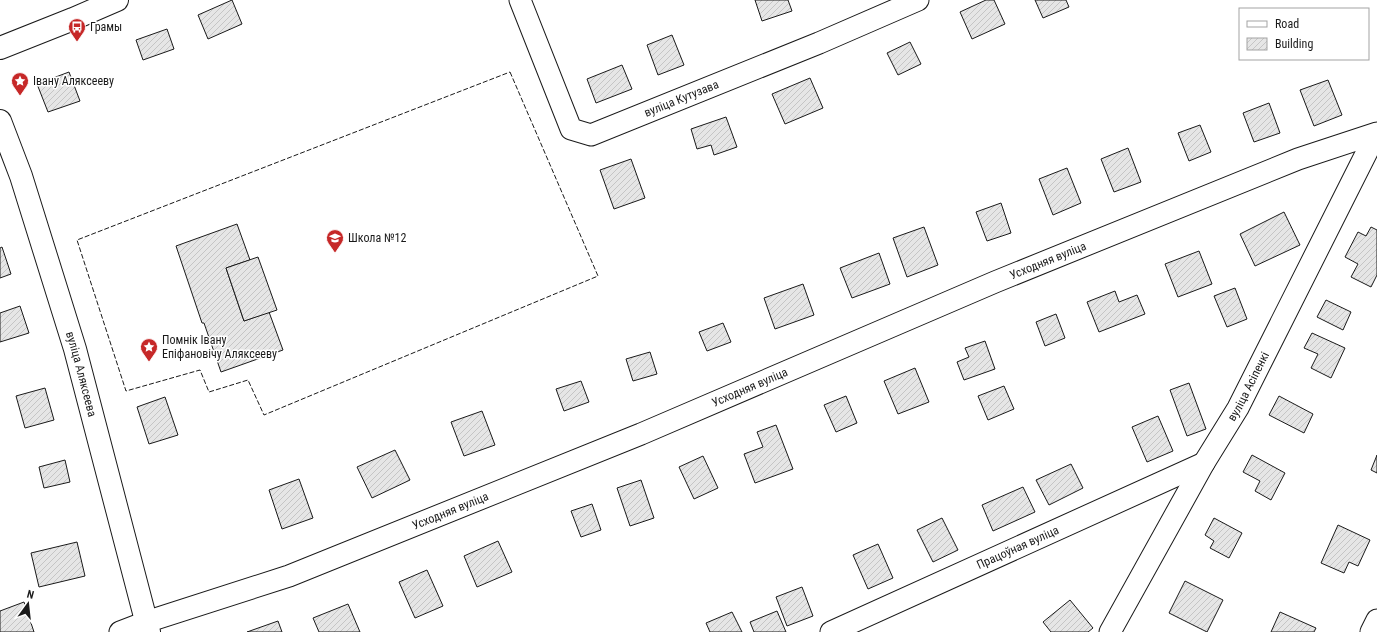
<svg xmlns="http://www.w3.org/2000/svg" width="1377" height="632" font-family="'Roboto Condensed',sans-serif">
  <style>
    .building { fill: url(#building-hatch); stroke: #1a1a1a }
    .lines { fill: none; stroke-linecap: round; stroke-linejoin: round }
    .street-casing { stroke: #1a1a1a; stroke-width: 23 }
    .secondary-casing { stroke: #1a1a1a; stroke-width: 24 }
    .street { stroke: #fff; stroke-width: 21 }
    .secondary { stroke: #fff; stroke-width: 22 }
    .fence { stroke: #1a1a1a; stroke-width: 1; stroke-dasharray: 5 2; stroke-linecap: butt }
    .labels { text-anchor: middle; stroke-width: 3; stroke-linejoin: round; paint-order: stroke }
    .poi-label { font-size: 12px; fill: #1a1a1a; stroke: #fff; text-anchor: start }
    .street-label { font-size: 12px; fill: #1a1a1a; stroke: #fff }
  </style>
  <defs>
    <pattern id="building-hatch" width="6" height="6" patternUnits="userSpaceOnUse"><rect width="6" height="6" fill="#e6e6e6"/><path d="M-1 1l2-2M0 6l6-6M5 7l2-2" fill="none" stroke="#c5c5c5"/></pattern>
  </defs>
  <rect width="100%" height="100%" fill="#fff"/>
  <g class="building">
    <path d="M232 0 242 24 208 39 198 15Z"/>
    <path d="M755 0H788L792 11 762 21Z"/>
    <path d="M986 0H994L1005 24 972 39 960 12Z"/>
    <path d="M1035 0H1066L1069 7 1043 18Z"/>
    <path d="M167 29 174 49 143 60 136 40Z"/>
    <path d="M672 35 684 65 658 75 647 45Z"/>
    <path d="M910 42 921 64 898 75 887 53Z"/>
    <path d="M622 65 632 89 596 103 587 79Z"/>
    <path d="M69 72 80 101 48 112 37 84Z"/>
    <path d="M810 78 823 108 785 124 772 94Z"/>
    <path d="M1328 80 1342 115 1314 126 1300 90Z"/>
    <path d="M1269 103 1280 133 1254 142 1243 113Z"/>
    <path d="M726 117 737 147 714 155 711 145 697 149 691 129Z"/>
    <path d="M1200 125 1211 152 1189 161 1178 133Z"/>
    <path d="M1128 148 1141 182 1114 192 1101 159Z"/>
    <path d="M631 159 645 198 614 209 600 170Z"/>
    <path d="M1067 168 1081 203 1053 215 1039 179Z"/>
    <path d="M1001 203 1011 233 987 241 976 212Z"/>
    <path d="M1284 212 1300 245 1255 266 1240 234Z"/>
    <path d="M237 224 250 260 226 268 244 321 269 312 283 350 221 372 204 323H202L176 246Z"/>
    <path d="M924 227 938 265 907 277 893 238Z"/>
    <path d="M1371 227 1377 230V275L1371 287 1351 277 1358 264 1345 257 1358 232 1366 236Z"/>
    <path d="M2 247 11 274 0 278V248Z"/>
    <path d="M1199 251 1212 284 1178 297 1165 264Z"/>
    <path d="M879 253 890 284 852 298 840 268Z"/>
    <path d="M258 257 277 310 244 321 226 268Z"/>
    <path d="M803 284 814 315 775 329 764 298Z"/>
    <path d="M1235 288 1247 319 1227 327 1214 296Z"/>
    <path d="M1115 291 1119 302 1137 295 1145 314 1099 332 1087 302Z"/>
    <path d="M1326 300 1351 312 1343 330 1317 317Z"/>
    <path d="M20 306 29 333 0 342V313Z"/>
    <path d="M1056 314 1065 338 1045 346 1036 322Z"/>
    <path d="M723 323 731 342 707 351 699 332Z"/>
    <path d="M1312 333 1345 348 1331 378 1311 368 1318 354 1304 348Z"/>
    <path d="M985 341 995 369 964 380 957 362 969 357 965 348Z"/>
    <path d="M650 352 657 374 633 381 626 359Z"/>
    <path d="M915 368 929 402 898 414 884 381Z"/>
    <path d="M581 381 589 402 564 411 556 389Z"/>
    <path d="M1189 383 1206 429 1187 436 1170 390Z"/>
    <path d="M1004 386 1014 409 988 420 978 396Z"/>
    <path d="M45 388 54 420 25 428 16 396Z"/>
    <path d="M846 396 857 423 836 432 824 405Z"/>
    <path d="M1279 396 1313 414 1304 433 1269 415Z"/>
    <path d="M165 397 178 435 149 444 137 407Z"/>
    <path d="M482 411 495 445 464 456 451 422Z"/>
    <path d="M1158 416 1173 451 1147 462 1132 427Z"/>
    <path d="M776 425 793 469 755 483 744 454 763 447 757 432Z"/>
    <path d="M395 450 410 480 372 498 357 467Z"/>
    <path d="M1252 455 1285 473 1271 500 1255 491 1260 481 1243 472Z"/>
    <path d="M1377 455V473L1371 470Z"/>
    <path d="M703 456 718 488 694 499 679 467Z"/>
    <path d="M65 460 70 482 44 488 39 467Z"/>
    <path d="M1071 464 1083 488 1049 505 1036 480Z"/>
    <path d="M299 479 313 518 282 529 269 490Z"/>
    <path d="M641 480 654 518 630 526 617 488Z"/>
    <path d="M1023 487 1035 512 993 531 982 505Z"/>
    <path d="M592 504 601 530 581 537 571 511Z"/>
    <path d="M942 518 958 550 933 562 917 530Z"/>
    <path d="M1214 518 1242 533 1229 558 1210 548 1214 541 1205 535Z"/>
    <path d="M1338 525 1370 540 1358 566 1349 562 1344 573 1321 563Z"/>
    <path d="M498 541 512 572 477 587 464 556Z"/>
    <path d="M77 542 85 576 39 587 31 553Z"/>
    <path d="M878 544 893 578 868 589 853 555Z"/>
    <path d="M427 570 443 606 415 618 399 582Z"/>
    <path d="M1185 581 1223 600 1207 632 1169 613Z"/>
    <path d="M802 587 813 616 787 626 776 597Z"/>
    <path d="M1070 600 1093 628 1088 632H1051L1043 622Z"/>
    <path d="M24 602 34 632H0V611Z"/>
    <path d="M348 604 360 632H319L313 618Z"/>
    <path d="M777 611 786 632H754L750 622Z"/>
    <path d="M732 612 742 632H710L706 623Z"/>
    <path d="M1280 612 1316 628 1314 632H1271Z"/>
    <path d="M278 621 282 632H247Z"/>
  </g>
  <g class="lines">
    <g class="street-casing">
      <g id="street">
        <path id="s1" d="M520 0 571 129 591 135 819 43 918 0"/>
        <path id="s2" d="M120 632 146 622 289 576 641 434 995 282 1298 159 1377 133"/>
        <path id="s3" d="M831 632 1204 463"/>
        <path id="s4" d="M1110 632 1204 463 1238 408 1376 134"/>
        <path d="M1371 632 1377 620"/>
      </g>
    </g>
    <g class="secondary-casing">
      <g id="secondary">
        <path d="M0 48 73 19 117 0"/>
        <path id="s5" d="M0 121 21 176 75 349 149 632"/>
      </g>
    </g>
    <use href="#street" class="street"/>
    <use href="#secondary" class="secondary"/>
    <path class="fence" d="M510 72 598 276 264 415 248 380 209 392 200 370 126 391 77 240Z"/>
  </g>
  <defs>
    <g id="bus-pin" transform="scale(0.9)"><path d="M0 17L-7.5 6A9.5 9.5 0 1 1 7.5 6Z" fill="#c62828" stroke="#fff"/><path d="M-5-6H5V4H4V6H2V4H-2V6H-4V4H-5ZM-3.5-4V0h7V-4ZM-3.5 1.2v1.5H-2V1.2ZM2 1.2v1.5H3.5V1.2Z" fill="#fff"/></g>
    <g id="sight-pin" transform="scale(0.9)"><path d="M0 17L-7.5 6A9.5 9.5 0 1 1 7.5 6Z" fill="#c62828" stroke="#fff"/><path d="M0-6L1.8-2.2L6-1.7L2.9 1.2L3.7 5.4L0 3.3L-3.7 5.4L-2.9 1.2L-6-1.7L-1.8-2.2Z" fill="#fff"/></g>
    <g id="school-pin" transform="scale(0.9)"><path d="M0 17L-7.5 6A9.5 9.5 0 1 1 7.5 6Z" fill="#c62828" stroke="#fff"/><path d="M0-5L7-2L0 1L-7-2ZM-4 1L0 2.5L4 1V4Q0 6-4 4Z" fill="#fff"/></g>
  </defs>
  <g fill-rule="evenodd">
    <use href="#bus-pin" x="77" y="27"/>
    <use href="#sight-pin" x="20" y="81"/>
    <use href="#school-pin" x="335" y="238"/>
    <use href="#sight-pin" x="149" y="347"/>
  </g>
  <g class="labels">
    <g class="poi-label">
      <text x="90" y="31">Грамы</text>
      <text x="33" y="85">Івану Аляксееву</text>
      <text x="348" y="242">Школа №12</text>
      <text x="162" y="344">Помнік Івану<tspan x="162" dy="14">Епіфановічу Аляксееву</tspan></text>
    </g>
    <g class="street-label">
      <text dy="4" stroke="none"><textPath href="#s1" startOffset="257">вуліца Кутузава</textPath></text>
      <text dy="4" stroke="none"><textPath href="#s2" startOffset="1000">Усходняя вуліца</textPath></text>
      <text dy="4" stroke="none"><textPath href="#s5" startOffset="266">вуліца Аляксеева</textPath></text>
      <text dy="4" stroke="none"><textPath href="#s4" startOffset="282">вуліца Асіпенкі</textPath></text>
      <text dy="4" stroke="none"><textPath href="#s2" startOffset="676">Усходняя вуліца</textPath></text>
      <text dy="4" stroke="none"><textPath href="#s2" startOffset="352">Усходняя вуліца</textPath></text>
      <text dy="4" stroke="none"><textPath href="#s3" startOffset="205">Працоўная вуліца</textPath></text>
    </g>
  </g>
  <rect x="1239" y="8" width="130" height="52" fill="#ffffff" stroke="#a3a3a3"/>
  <rect x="1247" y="21" width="20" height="6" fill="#ffffff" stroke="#a3a3a3"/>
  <text x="1275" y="28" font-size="12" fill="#1a1a1a">Road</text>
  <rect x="1247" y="38" width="20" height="12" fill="url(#building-hatch)" stroke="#a3a3a3"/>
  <text x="1275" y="48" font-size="12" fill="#1a1a1a">Building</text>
  <g transform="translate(28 604) rotate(15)" stroke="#ffffff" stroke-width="3" paint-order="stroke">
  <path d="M0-3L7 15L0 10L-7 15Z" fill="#1a1a1a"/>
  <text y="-6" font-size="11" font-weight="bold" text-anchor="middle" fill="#1a1a1a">N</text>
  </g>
</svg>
